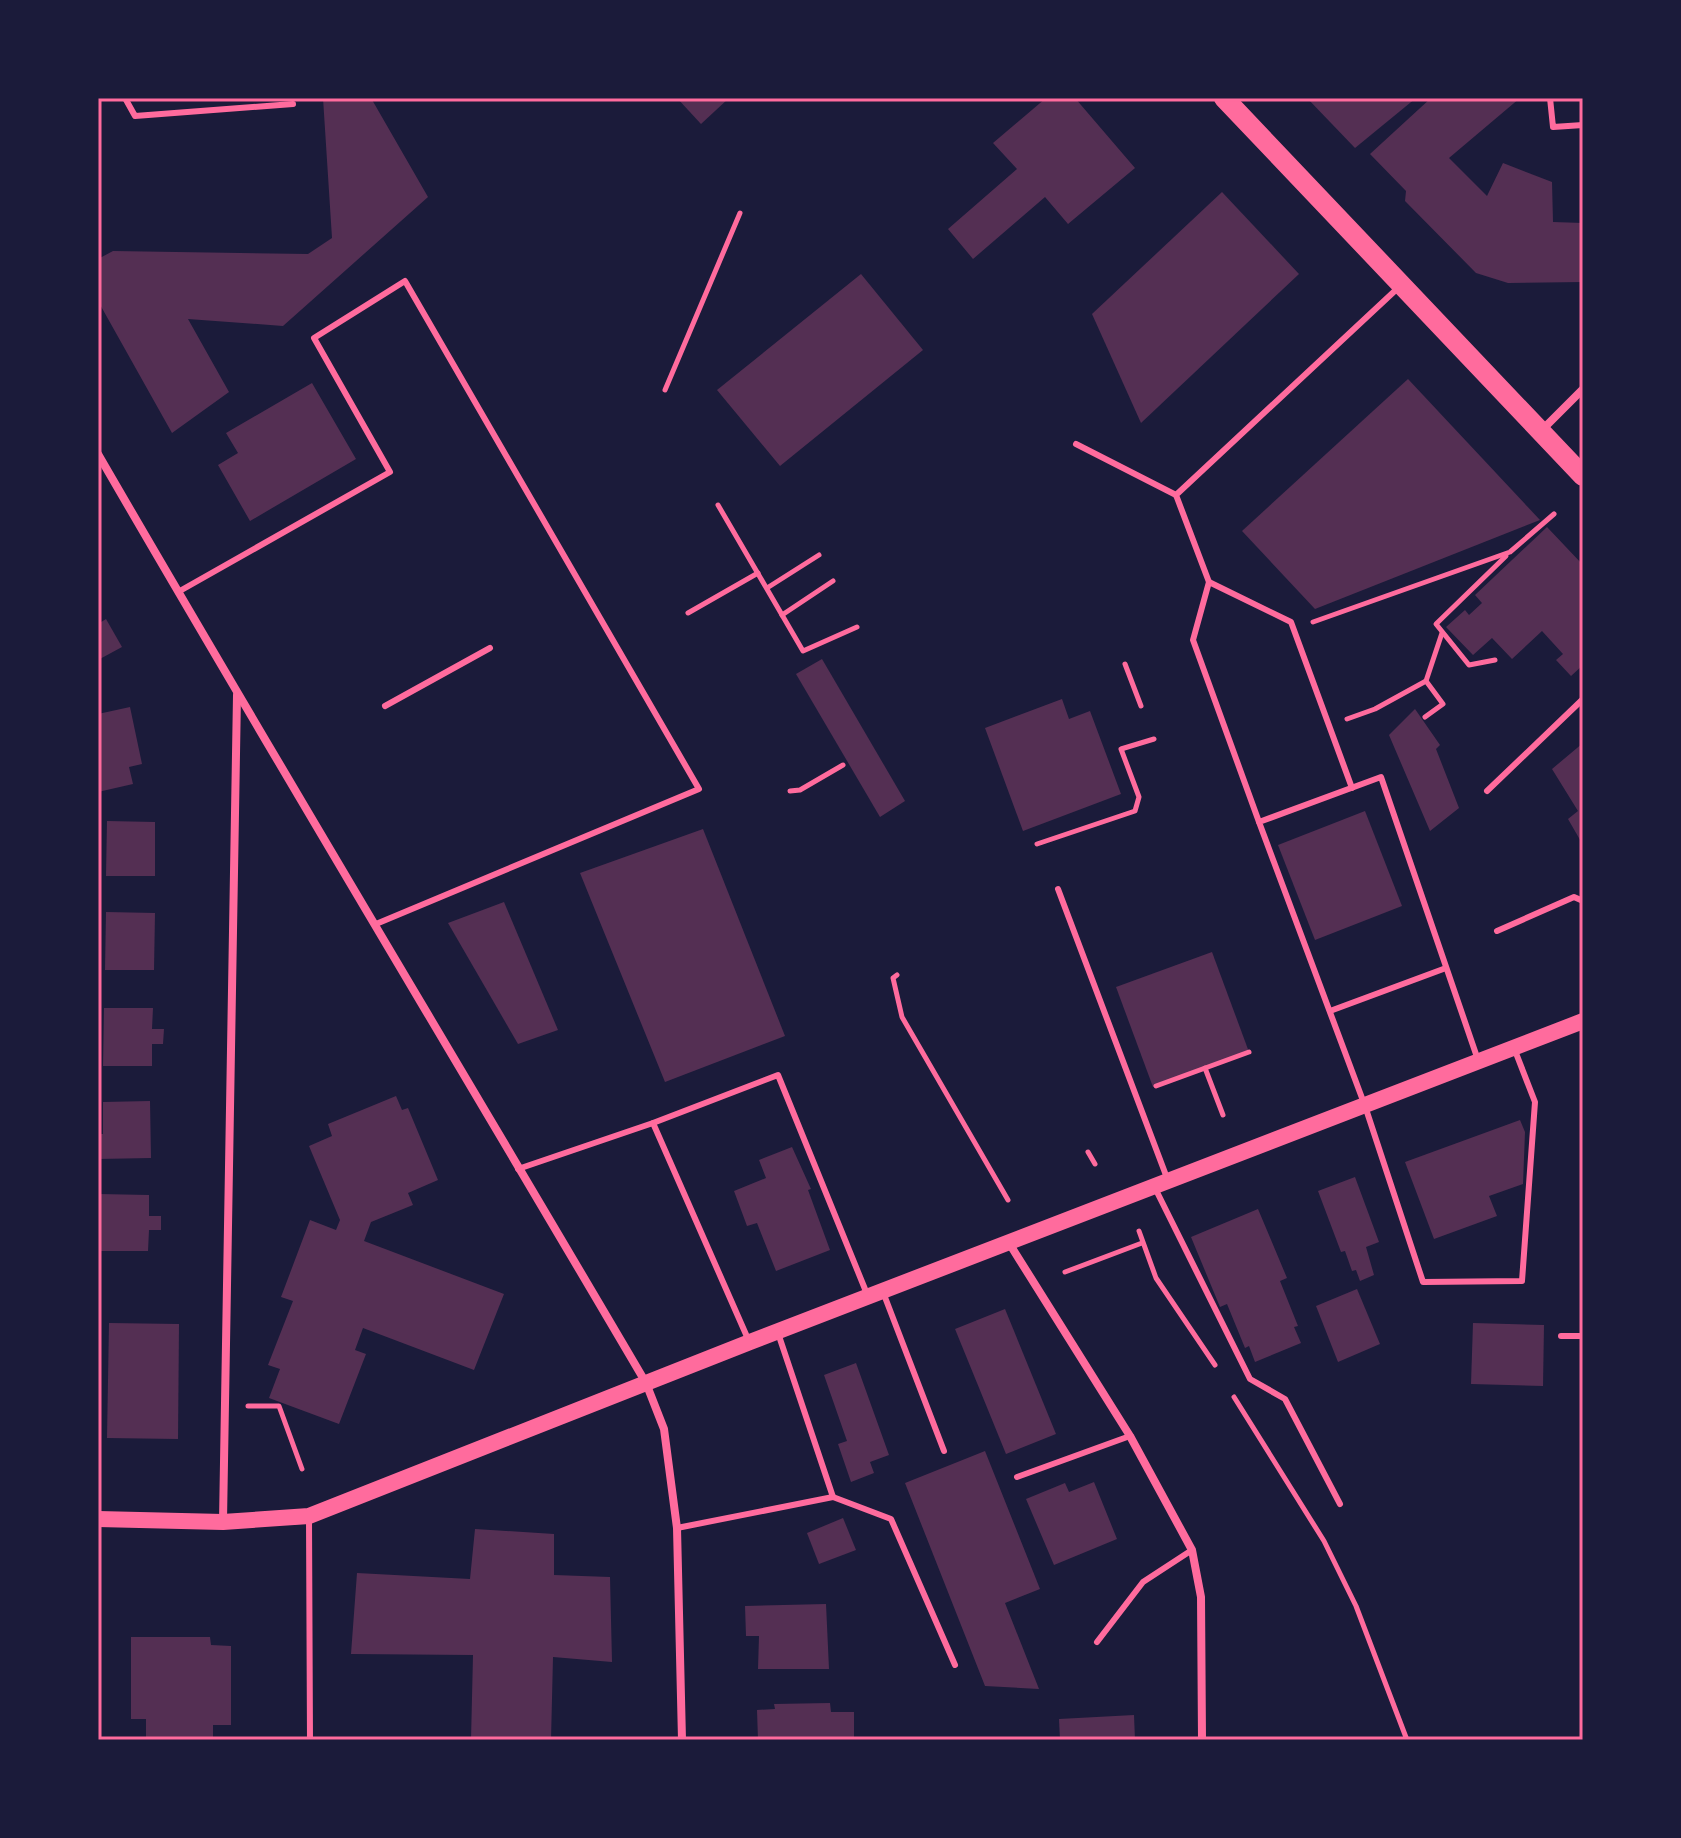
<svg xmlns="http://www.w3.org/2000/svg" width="1681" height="1838" font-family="Rubik,sans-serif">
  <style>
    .building { fill: #542f53 }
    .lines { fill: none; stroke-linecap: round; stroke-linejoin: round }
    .path { stroke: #ff6b9d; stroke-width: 5 }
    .service { stroke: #ff6b9d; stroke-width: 6 }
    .minor { stroke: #ff6b9d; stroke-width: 8 }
    .secondary { stroke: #ff6b9d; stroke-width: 16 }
    .primary { stroke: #ff6b9d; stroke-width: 20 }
    .neatline { fill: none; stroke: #ff6b9d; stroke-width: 3 }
  </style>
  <rect width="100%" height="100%" fill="#1b1b3a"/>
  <g class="building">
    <path d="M323 98H371L428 197 283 326 188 319 229 392 172 433 98 301V259L113 251 308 254 332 238Z"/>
    <path d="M677 98H729L701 124Z"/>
    <path d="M1046 98H1075L1135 168 1068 224 1045 197 973 259 948 229 1017 169 993 143Z"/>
    <path d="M1307 98H1416L1355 148Z"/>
    <path d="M1431 98H1520L1449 158 1487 196 1503 163 1552 182 1553 222 1583 223V282L1508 283 1476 273 1405 201 1406 191 1370 154Z"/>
    <path d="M1222 192 1299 274 1141 423 1092 314Z"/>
    <path d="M861 274 923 350 780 466 717 390Z"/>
    <path d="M1408 379 1540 520 1315 609 1242 531Z"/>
    <path d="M312 383 356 459 250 521 218 465 238 453 226 433Z"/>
    <path d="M1547 527 1583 565V665L1571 676 1556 660 1563 654 1542 631 1512 659 1492 638 1473 655 1446 627 1465 610 1469 615 1482 603 1475 595Z"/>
    <path d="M106 619 122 647 98 660V624Z"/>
    <path d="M822 659 905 801 880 817 796 674Z"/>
    <path d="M1062 699 1069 719 1090 711 1121 794 1023 831 985 728Z"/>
    <path d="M130 707 142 764 129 767 133 784 98 792V714Z"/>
    <path d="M1415 709 1440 745 1436 749 1459 808 1430 831 1389 735Z"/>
    <path d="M1583 743V845L1568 819 1578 811 1552 769Z"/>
    <path d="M1365 811 1402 906 1315 940 1278 845Z"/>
    <path d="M107 821 155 822V876H106Z"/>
    <path d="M703 829 785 1036 665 1082 580 873Z"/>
    <path d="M504 902 558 1030 518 1044 448 923Z"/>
    <path d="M106 912 155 913 154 970H105Z"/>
    <path d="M1212 952 1249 1052 1153 1087 1116 987Z"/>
    <path d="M104 1008H153L152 1029H164L163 1044H152V1066H103Z"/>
    <path d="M396 1096 402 1110 408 1108 438 1180 408 1193 413 1205 371 1222 364 1241 504 1294 474 1370 363 1328 355 1350 366 1354 339 1424 269 1398 280 1369 268 1365 293 1301 281 1297 310 1220 336 1230 340 1220 309 1146 332 1136 328 1124Z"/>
    <path d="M150 1101 151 1158 98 1159V1134H103V1102Z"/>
    <path d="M1520 1120 1525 1132 1523 1184 1489 1196 1497 1216 1434 1239 1405 1162Z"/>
    <path d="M792 1147 811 1189 808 1190 830 1250 776 1271 757 1223 747 1226 734 1191 766 1178 759 1160Z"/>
    <path d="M1355 1177 1379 1242 1366 1247 1374 1275 1360 1281 1356 1270 1352 1271 1345 1251 1341 1252 1318 1191Z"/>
    <path d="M99 1194 149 1195V1216H161V1230H149L148 1251H98Z"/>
    <path d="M1258 1209 1287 1278 1280 1281 1298 1326 1294 1327 1301 1343 1255 1362 1249 1346 1245 1348 1227 1304 1220 1307 1191 1237Z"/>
    <path d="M1357 1289 1380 1344 1338 1362 1316 1306Z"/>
    <path d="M1005 1309 1056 1434 1006 1454 955 1329Z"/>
    <path d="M109 1323 179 1324 178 1439 107 1438Z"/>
    <path d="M1473 1323 1544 1325 1543 1386 1471 1384Z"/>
    <path d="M856 1363 889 1455 870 1462 874 1473 851 1482 838 1444 847 1441 824 1375Z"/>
    <path d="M985 1451 1040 1589 1005 1603 1039 1689 985 1686 905 1483Z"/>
    <path d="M1094 1482 1117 1539 1054 1565 1026 1499 1065 1483 1069 1492Z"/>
    <path d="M843 1518 856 1550 819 1564 807 1533Z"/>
    <path d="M475 1529 554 1534V1575L610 1577 612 1662 553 1657 551 1740H471L473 1655 351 1654 357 1573 470 1579Z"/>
    <path d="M826 1604 829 1669H758L759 1636H746L745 1606Z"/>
    <path d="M131 1637H210L211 1645 231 1646V1725H213V1740H146V1719H131Z"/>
    <path d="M830 1703 831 1712H854V1740H758L757 1710 775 1709 774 1704Z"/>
    <path d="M1134 1715 1135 1740H1060L1059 1719Z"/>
  </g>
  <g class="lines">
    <g class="path">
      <path d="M665 390 740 213"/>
      <path d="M718 505 803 651 857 627"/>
      <path d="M767 588 819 555"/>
      <path d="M688 613 758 573"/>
      <path d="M782 615 833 581"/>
      <path d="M1313 622 1510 552 1554 514"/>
      <path d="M1495 660 1469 665 1436 624 1506 556"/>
      <path d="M1125 664 1141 706"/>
      <path d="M1425 717 1443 704 1426 681"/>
      <path d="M1347 719 1375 709 1426 681 1442 633"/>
      <path d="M790 791 800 790 843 765"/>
      <path d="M1037 844 1135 811 1139 797 1121 749 1154 739"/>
      <path d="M897 975 893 978 902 1017 1008 1200"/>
      <path d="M1205 1068 1223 1115"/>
      <path d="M1156 1086 1249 1052"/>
      <path d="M1088 1152 1095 1164"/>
      <path d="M1139 1231 1156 1278 1215 1365"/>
      <path d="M1065 1272 1142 1243"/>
      <path d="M1234 1397 1324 1541 1356 1606 1407 1740"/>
      <path d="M248 1406H279L302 1469"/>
    </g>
    <g class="service">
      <path d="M125 98 135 116 293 104"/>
      <path d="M1550 98 1553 127 1583 125"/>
      <path d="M1076 444 1176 495"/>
      <path d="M1209 582 1291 622 1352 788"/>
      <path d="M178 592 390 472 314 338 405 281 699 789 376 924"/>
      <path d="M385 706 490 648"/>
      <path d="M1487 791 1583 699"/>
      <path d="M1259 822 1193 640 1209 582 1176 495 1399 287"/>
      <path d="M1058 889 1167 1178"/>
      <path d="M1497 931 1574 897 1583 901"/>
      <path d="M1330 1011 1446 968"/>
      <path d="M1478 1060 1381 777 1259 822 1365 1106 1423 1282 1522 1281 1535 1102 1514 1048"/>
      <path d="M653 1123 778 1075 867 1294"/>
      <path d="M518 1169 653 1123 748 1339"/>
      <path d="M1155 1188 1250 1379 1285 1399 1340 1504"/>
      <path d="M883 1292 944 1451"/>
      <path d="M1561 1336H1583"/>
      <path d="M1017 1477 1130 1436"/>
      <path d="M833 1497 891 1519 955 1665"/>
      <path d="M309 1519 310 1740"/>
      <path d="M677 1528 833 1497 778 1333"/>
      <path d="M1097 1642 1143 1582 1192 1550"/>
    </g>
    <g class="minor">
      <path d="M1541 431 1583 389"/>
      <path d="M98 454C278 765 464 1073 646 1383L664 1429 677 1528 682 1740"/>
      <path d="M1009 1243 1130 1436 1192 1550 1201 1597 1202 1740"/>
      <path d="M223 1521 237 695"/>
    </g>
    <path class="secondary" d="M98 1519 223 1522 309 1516 750 1342 1583 1021"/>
    <path class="primary" d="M1224 98 1583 476"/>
  </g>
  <rect width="1681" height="1838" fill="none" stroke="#1b1b3a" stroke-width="200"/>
  <rect x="100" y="100" width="1481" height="1638" class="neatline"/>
</svg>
